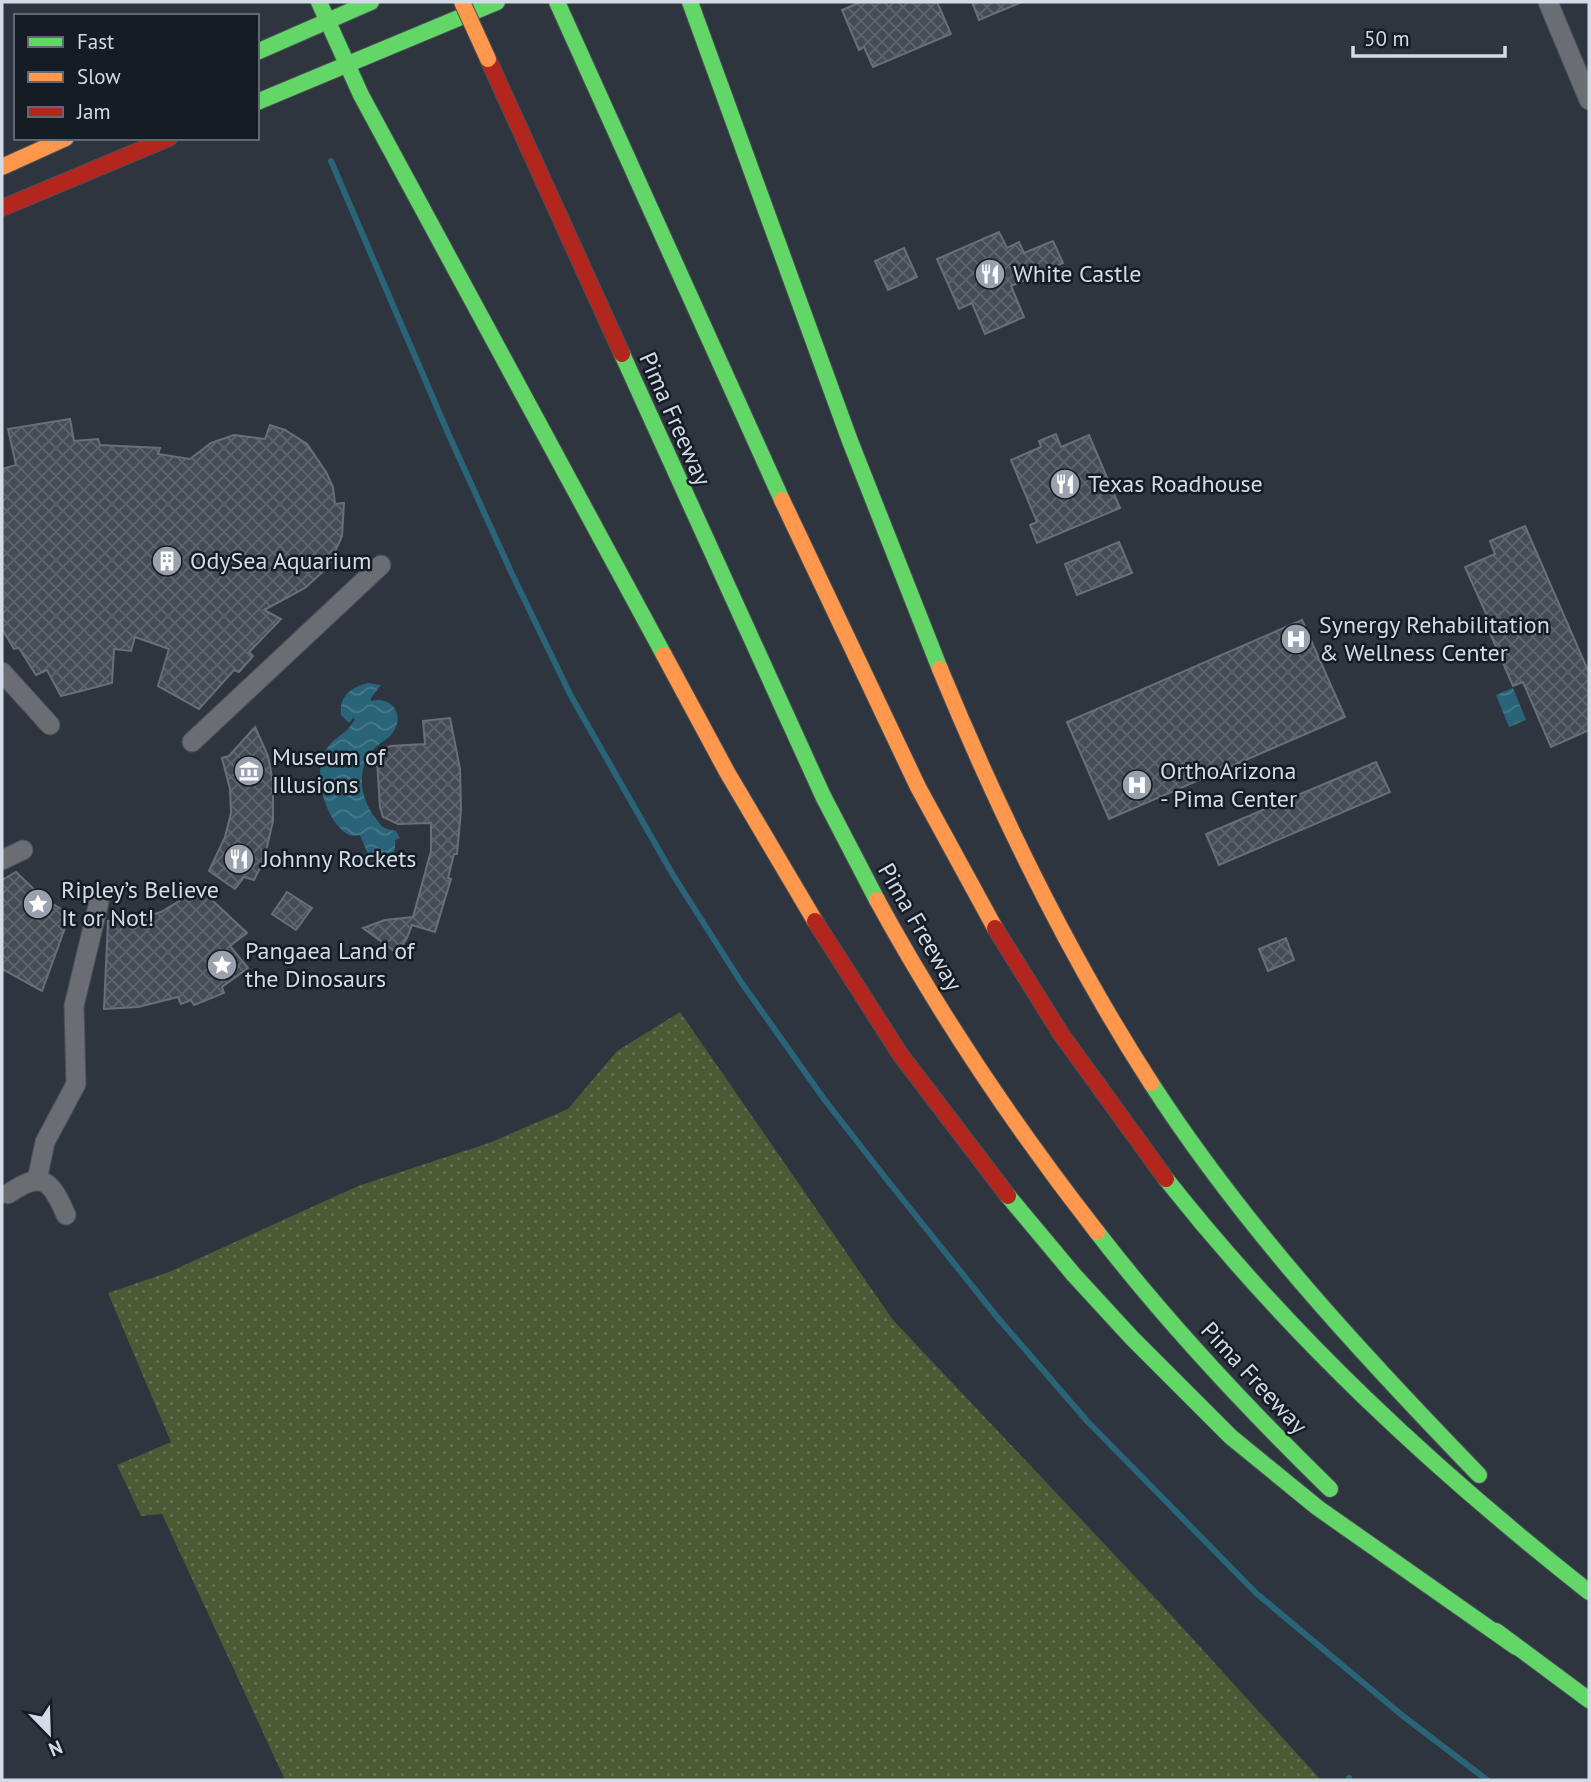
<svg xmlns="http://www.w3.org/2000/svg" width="1591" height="1782" font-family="'PT Sans',sans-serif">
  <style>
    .grass { fill: url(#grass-dots) }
    .water { fill: url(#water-waves) }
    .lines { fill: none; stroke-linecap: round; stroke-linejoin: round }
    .stream { stroke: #296479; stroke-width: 6 }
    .building { fill: url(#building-cross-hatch); stroke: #696f78; stroke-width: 2 }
    .street-casing { stroke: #4a5058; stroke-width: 21 }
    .fast-casing { stroke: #4a5058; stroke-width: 18 }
    .slow-casing { stroke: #4a5058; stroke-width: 18 }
    .jam-casing { stroke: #4a5058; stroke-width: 18 }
    .street { stroke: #6a6d71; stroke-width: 19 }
    .fast { stroke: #63d668; stroke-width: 16 }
    .slow { stroke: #ff974d; stroke-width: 16 }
    .jam { stroke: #b3261e; stroke-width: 16 }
    .slow-bridge-casing { stroke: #4a5058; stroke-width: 18; stroke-linecap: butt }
    .slow-bridge { stroke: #ff974d; stroke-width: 16 }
    .labels { text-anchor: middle; stroke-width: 5; stroke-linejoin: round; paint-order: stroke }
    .poi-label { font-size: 24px; fill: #d3dbe6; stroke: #161c23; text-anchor: start }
    .street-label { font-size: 24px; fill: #d3dbe6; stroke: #161c23 }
  </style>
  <defs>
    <pattern id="grass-dots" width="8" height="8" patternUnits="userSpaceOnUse" patternTransform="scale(1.75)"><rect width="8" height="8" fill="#4d5835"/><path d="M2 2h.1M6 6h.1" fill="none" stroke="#666f52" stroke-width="1.8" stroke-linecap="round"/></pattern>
    <pattern id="water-waves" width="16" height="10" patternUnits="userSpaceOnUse" patternTransform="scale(1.75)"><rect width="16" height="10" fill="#296479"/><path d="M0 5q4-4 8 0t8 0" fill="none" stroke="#477a8c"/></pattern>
    <pattern id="building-cross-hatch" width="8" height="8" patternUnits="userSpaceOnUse" patternTransform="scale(1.75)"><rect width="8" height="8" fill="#464c54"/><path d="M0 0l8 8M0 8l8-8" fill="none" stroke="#60656d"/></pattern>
  </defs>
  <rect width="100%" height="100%" fill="#2e353f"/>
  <path class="grass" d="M680 1012 893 1320 1161 1604 1321 1780H285L162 1514 141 1516 117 1465 171 1442 108 1293 169 1272 358 1186 489 1143 568 1109 617 1051Z"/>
  <g class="water">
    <path d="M368 683 381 685 371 698V701C389 696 404 711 395 729 390 740 380 741 372 751 355 772 361 802 378 821 380 824 382 827 385 828 389 830 392 830 396 831L400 838 395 840C397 857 385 869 369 857L360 835C350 838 343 832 337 825 321 804 311 764 332 742 341 734 349 731 355 719L353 718 349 723 341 715C339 696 351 687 368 683Z"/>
    <path d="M1513 688 1526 720 1509 727 1496 695Z"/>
  </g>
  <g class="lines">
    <g class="stream">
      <path d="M331 161 448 433 512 574 571 696 673 875 741 982 824 1099 884 1176 997 1317 1088 1422 1256 1593 1403 1716 1487 1780"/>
      <path d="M1349 1778V1780"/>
    </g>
  </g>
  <g class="building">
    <path d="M861 2H937L951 34 873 67 864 47 859 50 842 10Z"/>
    <path d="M972 2H1022L979 20Z"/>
    <path d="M999 232 1007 248 1019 242 1024 253 1053 241 1063 263 1011 286 1024 317 985 334 972 303 959 309 937 259Z"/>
    <path d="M904 248 917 277 888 290 875 261Z"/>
    <path d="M70 419 74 441 98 439 100 445 160 448 158 454 190 459 211 443 234 435 265 439 270 425 285 430 307 444 326 472 333 487 335 504 344 503 342 536 328 567 305 588 264 610 281 619 249 652 253 656 239 672 234 670 199 709 158 686 169 649 135 637 131 651 114 649 112 683 61 696 47 670 36 675 19 648 14 649 2 629V469L16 465 8 429Z"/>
    <path d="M1056 434 1061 447 1089 435 1120 508 1037 543 1030 525 1037 522 1011 460 1041 447 1039 441Z"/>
    <path d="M1525 526 1589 673V730L1551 747 1523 682 1513 686 1489 631 1493 629 1465 567 1495 554 1490 541Z"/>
    <path d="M1119 542 1132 573 1077 595 1065 564Z"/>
    <path d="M1302 620 1345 717 1109 819 1067 722Z"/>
    <path d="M450 718 460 769 461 810 457 854H454L448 878 451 879 435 932 412 925 407 938 397 953 363 928 385 920 413 917 431 851V823L398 824 383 817 380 807 377 760 383 750 390 746 425 744 423 721Z"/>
    <path d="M255 727 268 756 273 782V821L264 860 254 880 244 877 235 889 209 871 225 837 231 813 230 789 222 758 229 756Z"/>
    <path d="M1376 762 1390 792 1219 865 1206 834Z"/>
    <path d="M16 872 44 899 70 914 42 991 2 969V880Z"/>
    <path d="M197 886 247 933 230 946 248 968 222 987 224 993 194 1005 191 1000 181 1004 178 997 138 1007 104 1009 108 921 137 919 161 912 184 898Z"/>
    <path d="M287 892 312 908 296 930 272 914Z"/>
    <path d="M1286 938 1294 960 1268 971 1259 949Z"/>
  </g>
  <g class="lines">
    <g class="street-casing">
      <g id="street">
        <path d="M1548 2 1589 100"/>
        <path d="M2 672 50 725"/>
        <path d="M192 742 381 565"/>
        <path d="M2 860 23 850"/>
        <path d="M37 1180 45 1142 76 1084 74 1006 99 902"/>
        <path d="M8 1194C42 1170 51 1180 66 1215"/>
      </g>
    </g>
    <g class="fast-casing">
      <g id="fast">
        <path d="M319 2 361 95 664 655"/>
        <path d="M557 2 782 500"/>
        <path d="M690 2 850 441 940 669"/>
        <path d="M257 52 371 2"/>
        <path d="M257 102 497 2"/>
        <path d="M622 354 823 796 877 900"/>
        <path d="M1151 1083C1244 1227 1360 1352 1479 1475"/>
        <path d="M1166 1179C1291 1337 1431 1467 1589 1592"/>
        <path d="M1008 1196 1074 1275 1132 1338 1231 1437 1318 1508 1516 1647"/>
        <path d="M1097 1232C1168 1324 1247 1408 1330 1489"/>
        <path d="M1496 1631 1589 1700"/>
      </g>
    </g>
    <g class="slow-casing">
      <g id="slow">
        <path d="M2 167 66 138"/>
        <path d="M782 500 918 787 995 928"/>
        <path d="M664 655 727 772 815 921"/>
        <path d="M940 669C999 812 1067 953 1151 1083"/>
        <path d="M877 900C941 1017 1015 1127 1097 1232"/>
      </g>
    </g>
    <g class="jam-casing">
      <g id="jam">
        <path d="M488 59 622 354"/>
        <path d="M2 208 169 138"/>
        <path d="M815 921 900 1054 1008 1196"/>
        <path d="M995 928 1061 1034 1166 1179"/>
      </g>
    </g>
    <use href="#street" class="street"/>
    <use href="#fast" class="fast"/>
    <use href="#slow" class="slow"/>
    <use href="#jam" class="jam"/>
    <g class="slow-bridge-casing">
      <path id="slow-bridge" d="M462 2 488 59"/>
    </g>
    <use href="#slow-bridge" class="slow-bridge"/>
  </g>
  <defs>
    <g id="restaurant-disc" transform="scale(1.575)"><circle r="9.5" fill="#99a1ac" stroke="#161c23"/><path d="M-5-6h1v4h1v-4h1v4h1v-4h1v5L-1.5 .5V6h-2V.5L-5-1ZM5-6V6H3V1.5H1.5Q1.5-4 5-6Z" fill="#fff"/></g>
    <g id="building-disc" transform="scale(1.575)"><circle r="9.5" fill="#99a1ac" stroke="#161c23"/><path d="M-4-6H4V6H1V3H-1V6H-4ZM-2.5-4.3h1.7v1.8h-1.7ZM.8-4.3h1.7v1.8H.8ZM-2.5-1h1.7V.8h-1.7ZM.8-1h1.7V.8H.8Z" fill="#fff"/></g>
    <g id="hospital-disc" transform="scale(1.575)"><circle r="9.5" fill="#99a1ac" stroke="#161c23"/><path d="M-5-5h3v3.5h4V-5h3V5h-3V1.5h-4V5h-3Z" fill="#fff"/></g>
    <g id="museum-disc" transform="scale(1.575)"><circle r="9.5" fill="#99a1ac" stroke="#161c23"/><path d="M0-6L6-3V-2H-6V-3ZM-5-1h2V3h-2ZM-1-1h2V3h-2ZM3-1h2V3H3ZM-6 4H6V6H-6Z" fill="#fff"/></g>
    <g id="sight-disc" transform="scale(1.575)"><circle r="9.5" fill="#99a1ac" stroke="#161c23"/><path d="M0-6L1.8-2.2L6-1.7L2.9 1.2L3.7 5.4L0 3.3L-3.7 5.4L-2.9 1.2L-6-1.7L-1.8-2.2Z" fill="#fff"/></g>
  </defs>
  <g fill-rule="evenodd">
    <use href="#restaurant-disc" x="990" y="274"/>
    <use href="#restaurant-disc" x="1065" y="484"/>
    <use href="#building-disc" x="167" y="561"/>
    <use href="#hospital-disc" x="1296" y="639"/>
    <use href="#museum-disc" x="249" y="771"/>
    <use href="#hospital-disc" x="1137" y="785"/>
    <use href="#restaurant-disc" x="239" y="859"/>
    <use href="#sight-disc" x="38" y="904"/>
    <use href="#sight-disc" x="222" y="965"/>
  </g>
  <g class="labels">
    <g class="poi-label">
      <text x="1013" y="282">White Castle</text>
      <text x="1088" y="492">Texas Roadhouse</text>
      <text x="190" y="569">OdySea Aquarium</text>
      <text x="1319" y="633">Synergy Rehabilitation<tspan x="1319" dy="28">&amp; Wellness Center</tspan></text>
      <text x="272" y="765">Museum of<tspan x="272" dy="28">Illusions</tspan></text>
      <text x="1160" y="779">OrthoArizona<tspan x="1160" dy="28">- Pima Center</tspan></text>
      <text x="262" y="867">Johnny Rockets</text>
      <text x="61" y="898">Ripley’s Believe<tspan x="61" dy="28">It or Not!</tspan></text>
      <text x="245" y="959">Pangaea Land of<tspan x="245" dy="28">the Dinosaurs</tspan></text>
    </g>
    <g class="street-label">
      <text transform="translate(675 419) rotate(66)" y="8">Pima Freeway</text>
      <text transform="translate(920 927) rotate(60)" y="8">Pima Freeway</text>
      <text transform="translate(1254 1378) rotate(47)" y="8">Pima Freeway</text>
    </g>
  </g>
  <rect width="1591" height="1782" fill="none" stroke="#d3dbe6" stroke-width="7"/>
  <rect x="14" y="14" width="245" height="126" fill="#161c23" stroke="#626871" stroke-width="2"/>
  <rect x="28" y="37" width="35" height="10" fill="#63d668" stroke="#626871" stroke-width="2"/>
  <text x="77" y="49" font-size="21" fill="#d3dbe6">Fast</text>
  <rect x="28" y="72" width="35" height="10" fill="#ff974d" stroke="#626871" stroke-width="2"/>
  <text x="77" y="84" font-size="21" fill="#d3dbe6">Slow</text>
  <rect x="28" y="107" width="35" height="10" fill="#b3261e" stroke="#626871" stroke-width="2"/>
  <text x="77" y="119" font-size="21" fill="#d3dbe6">Jam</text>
  <g transform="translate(49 1733) rotate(157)" stroke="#161c23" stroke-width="5" paint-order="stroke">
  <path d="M0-5L12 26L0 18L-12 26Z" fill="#d3dbe6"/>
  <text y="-10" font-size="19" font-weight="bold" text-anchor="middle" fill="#d3dbe6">N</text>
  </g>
  <path d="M1353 46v10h152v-10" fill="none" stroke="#d3dbe6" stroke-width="3.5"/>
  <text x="1364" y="46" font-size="21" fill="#d3dbe6" stroke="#161c23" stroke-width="5" paint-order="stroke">50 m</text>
</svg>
